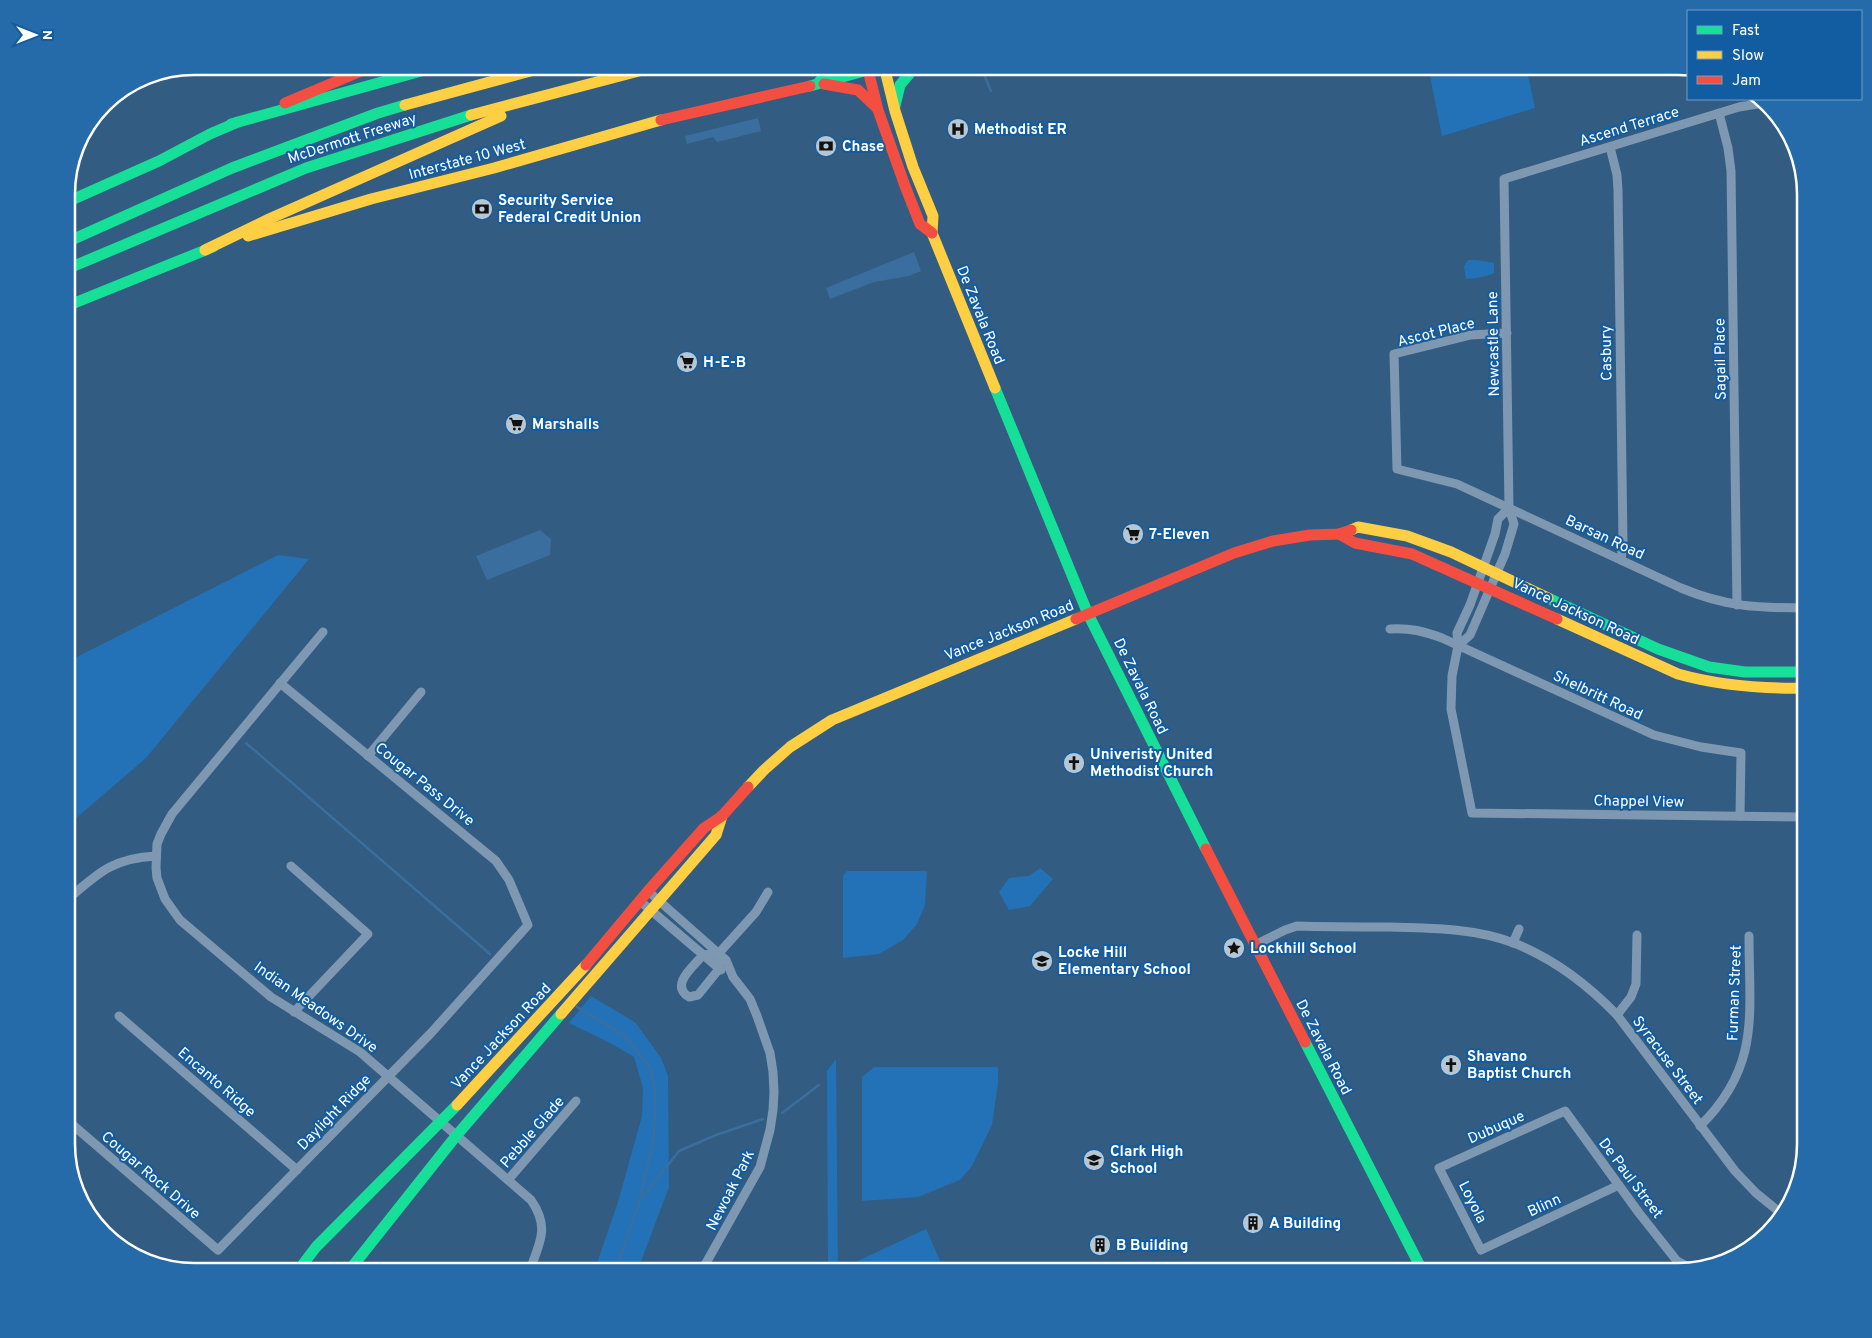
<svg xmlns="http://www.w3.org/2000/svg" width="1872" height="1338" font-family="Overpass,sans-serif">
  <style>
    .green { fill: #2372b7 }
    .water { fill: #3a6e9e }
    .lines { fill: none; stroke-linecap: round; stroke-linejoin: round }
    .stream { stroke: #3a6e9e; stroke-width: 2.5 }
    .street { stroke: #7e98b1; stroke-width: 9 }
    .fast { stroke: #16e098; stroke-width: 11 }
    .slow { stroke: #ffcf43; stroke-width: 11 }
    .jam { stroke: #f24e42; stroke-width: 11 }
    .labels { text-anchor: middle; stroke-width: 4; stroke-linejoin: round; paint-order: stroke }
    .street-label { font-size: 15px; fill: #fff; stroke: #125da1 }
    .poi-label { font-size: 15px; font-weight: bold; fill: #fff; stroke: #125da1; text-anchor: start }
    .rim { fill: none; stroke: #fff; stroke-width: 2.5 }
  </style>
  <rect width="100%" height="100%" fill="#325c81"/>
  <g class="green">
    <path d="M1428 66H1526L1535 108 1442 136Z"/>
    <path d="M1468 260H1477L1494 263V273C1489 276 1472 279 1466 279L1464 266Z"/>
    <path d="M278 555 309 559 146 758 67 826V662Z"/>
    <path d="M1040 868 1053 879 1030 906 1009 910 999 892 1009 878 1029 876Z"/>
    <path d="M847 871H927L925 905 917 924 903 940 879 954 843 958V876Z"/>
    <path d="M591 996 636 1023 661 1058 668 1076 669 1187 637 1272H594L618 1202 642 1116 643 1088 634 1057 610 1043 569 1023Z"/>
    <path d="M836 1059 838 1272H828L827 1071Z"/>
    <path d="M874 1067H998V1083L992 1125 972 1166 960 1180 918 1197 862 1201V1077Z"/>
    <path d="M95 1221 133 1255 116 1246Z"/>
    <path d="M926 1229 945 1272H850L847 1266Z"/>
  </g>
  <g class="water">
    <path d="M758 118 761 131 717 142 713 137 687 144 685 136Z"/>
    <path d="M914 252 921 271 909 276 874 282 830 299 826 288Z"/>
    <path d="M540 530 551 539 550 555 487 580 476 556Z"/>
  </g>
  <g class="lines">
    <g class="stream">
      <path d="M984 66 983 72 991 91"/>
      <path d="M246 743 490 954"/>
      <path d="M577 1007 625 1036 651 1069 655 1090 654 1137 638 1207 615 1272"/>
      <path d="M782 1113 819 1085"/>
      <path d="M641 1199 679 1151 716 1135 763 1119"/>
    </g>
    <g class="street">
      <path d="M1719 113 1728 148 1731 171 1737 605"/>
      <path d="M1610 147 1617 175 1618 190 1623 542 1621 560"/>
      <path d="M1507 333 1471 335 1394 354 1397 469 1457 484 1681 588C1726 607 1758 608 1806 608"/>
      <path d="M1509 508 1498 519 1495 534 1470 605 1457 633 1458 646 1452 676 1451 709 1472 813 1806 817"/>
      <path d="M1390 629C1411 628 1423 631 1442 638L1654 735 1701 747 1741 753 1740 816"/>
      <path d="M323 632 172 814 161 834 157 844 156 868 157 878 165 899 180 920 271 997 360 1052 531 1200C550 1227 540 1243 529 1272"/>
      <path d="M1458 646 1470 635 1505 554 1514 524 1509 508 1504 179 1739 107 1764 103"/>
      <path d="M368 756 421 692"/>
      <path d="M291 866 368 934 294 1012"/>
      <path d="M648 891 726 960 733 977 750 999 757 1016 770 1053 773 1072 774 1092 773 1110 770 1130 760 1167 701 1272"/>
      <path d="M67 900C98 873 113 858 156 856"/>
      <path d="M640 901 721 970"/>
      <path d="M1513 943 1519 929"/>
      <path d="M1255 945 1285 930 1297 926C1328 927 1359 927 1389 927 1431 928 1475 928 1514 943 1554 959 1587 984 1617 1015L1735 1171 1756 1193 1783 1215"/>
      <path d="M719 953 703 955C694 966 669 985 689 997L698 995 719 969V953L756 912 768 892"/>
      <path d="M1617 1015 1631 997 1636 984 1637 935"/>
      <path d="M119 1016 297 1170"/>
      <path d="M67 1120 218 1250 431 1033 528 925 509 880 496 861 280 683"/>
      <path d="M1700 1126C1761 1066 1749 1014 1749 936"/>
      <path d="M508 1180 576 1101"/>
      <path d="M1619 1185 1481 1250 1439 1168 1565 1111 1639 1213 1677 1261 1681 1271"/>
      <path d="M1677 1261 1692 1269"/>
    </g>
    <g class="fast">
      <path d="M819 82 835 66"/>
      <path d="M810 86 882 66"/>
      <path d="M895 106 900 85 916 66"/>
      <path d="M231 124 439 66"/>
      <path d="M67 202 159 161 210 134 238 122"/>
      <path d="M67 242 232 168 378 113 405 105"/>
      <path d="M67 269 306 168 471 115"/>
      <path d="M67 306 213 247"/>
      <path d="M995 388 1088 614 1206 849"/>
      <path d="M1548 598 1658 649 1709 667 1745 672H1806"/>
      <path d="M1305 1042 1423 1272"/>
      <path d="M297 1272 316 1247 457 1105"/>
      <path d="M348 1272 456 1136 561 1014"/>
    </g>
    <g class="slow">
      <path d="M884 66 895 111 913 167 933 216 932 233 995 388"/>
      <path d="M405 105 549 66"/>
      <path d="M471 115 658 66"/>
      <path d="M248 236 371 199 494 168 661 120"/>
      <path d="M205 250 269 219 501 116"/>
      <path d="M1351 530 1358 527 1407 536 1451 552 1548 598"/>
      <path d="M1557 619 1678 674C1721 686 1762 689 1806 688"/>
      <path d="M748 787 764 770 790 747 832 720 1076 619"/>
      <path d="M561 1014 716 835 722 816"/>
      <path d="M457 1105 586 965"/>
    </g>
    <g class="jam">
      <path d="M867 66 878 110 905 186 920 224 932 233"/>
      <path d="M824 84 858 90 877 108"/>
      <path d="M285 103 373 66"/>
      <path d="M661 120 810 86"/>
      <path d="M1339 534 1355 543 1412 554 1557 619"/>
      <path d="M1076 619 1234 553 1273 541 1310 535 1339 534 1351 530"/>
      <path d="M1206 849 1305 1042"/>
      <path d="M586 965 648 891 704 828 722 816 748 787"/>
    </g>
  </g>
  <defs>
    <g id="hospital-disc" transform="scale(1.125)"><circle r="9.5" fill="#b7c6d3" stroke="#125da1"/><path d="M-5-5h3v3.5h4V-5h3V5h-3V1.5h-4V5h-3Z" fill="#111"/></g>
    <g id="bank-disc" transform="scale(1.125)"><circle r="9.5" fill="#b7c6d3" stroke="#125da1"/><path d="M-6-4H6V4H-6ZM0-2.3a2.3 2.3 0 1 0 0 4.6a2.3 2.3 0 1 0 0-4.6Z" fill="#111"/></g>
    <g id="supermarket-disc" transform="scale(1.125)"><circle r="9.5" fill="#b7c6d3" stroke="#125da1"/><path d="M-6-5.5h2.5l.6 2H6L4.5 2H-2.5L-4.4-4H-6ZM-1.5 3.2a1.3 1.3 0 1 0 .1 0ZM3 3.2a1.3 1.3 0 1 0 .1 0Z" fill="#111"/></g>
    <g id="church-disc" transform="scale(1.125)"><circle r="9.5" fill="#b7c6d3" stroke="#125da1"/><path d="M-1.2-6h2.4v3.5h3.3v2.4h-3.3V6h-2.4V-.1h-3.3v-2.4h3.3Z" fill="#111"/></g>
    <g id="sight-disc" transform="scale(1.125)"><circle r="9.5" fill="#b7c6d3" stroke="#125da1"/><path d="M0-6L1.8-2.2L6-1.7L2.9 1.2L3.7 5.4L0 3.3L-3.7 5.4L-2.9 1.2L-6-1.7L-1.8-2.2Z" fill="#111"/></g>
    <g id="school-disc" transform="scale(1.125)"><circle r="9.5" fill="#b7c6d3" stroke="#125da1"/><path d="M0-5L7-2L0 1L-7-2ZM-4 1L0 2.5L4 1V4Q0 6-4 4Z" fill="#111"/></g>
    <g id="building-disc" transform="scale(1.125)"><circle r="9.5" fill="#b7c6d3" stroke="#125da1"/><path d="M-4-6H4V6H1V3H-1V6H-4ZM-2.5-4.3h1.7v1.8h-1.7ZM.8-4.3h1.7v1.8H.8ZM-2.5-1h1.7V.8h-1.7ZM.8-1h1.7V.8H.8Z" fill="#111"/></g>
  </defs>
  <g fill-rule="evenodd">
    <use href="#hospital-disc" x="958" y="129"/>
    <use href="#bank-disc" x="826" y="146"/>
    <use href="#bank-disc" x="482" y="209"/>
    <use href="#supermarket-disc" x="687" y="362"/>
    <use href="#supermarket-disc" x="516" y="424"/>
    <use href="#supermarket-disc" x="1133" y="534"/>
    <use href="#church-disc" x="1074" y="763"/>
    <use href="#sight-disc" x="1234" y="948"/>
    <use href="#school-disc" x="1042" y="961"/>
    <use href="#church-disc" x="1451" y="1065"/>
    <use href="#school-disc" x="1094" y="1160"/>
    <use href="#building-disc" x="1253" y="1223"/>
    <use href="#building-disc" x="1100" y="1245"/>
  </g>
  <g class="labels">
    <g class="street-label">
      <text transform="translate(1629 126) rotate(-17)" y="5">Ascend Terrace</text>
      <text transform="translate(352 138) rotate(-18)" y="5">McDermott Freeway</text>
      <text transform="translate(467 159) rotate(-15)" y="5">Interstate 10 West</text>
      <text transform="translate(981 315) rotate(68)" y="5">De Zavala Road</text>
      <text transform="translate(1436 332) rotate(-14)" y="5">Ascot Place</text>
      <text transform="translate(1493 344) rotate(-91)" y="5">Newcastle Lane</text>
      <text transform="translate(1606 353) rotate(-91)" y="5">Casbury</text>
      <text transform="translate(1720 359) rotate(-91)" y="5">Sagail Place</text>
      <text transform="translate(1605 537) rotate(25)" y="5">Barsan Road</text>
      <text transform="translate(1576 611) rotate(25)" y="5">Vance Jackson Road</text>
      <text transform="translate(1009 630) rotate(-22)" y="5">Vance Jackson Road</text>
      <text transform="translate(1141 686) rotate(64)" y="5">De Zavala Road</text>
      <text transform="translate(1598 695) rotate(25)" y="5">Shelbritt Road</text>
      <text transform="translate(425 784) rotate(39)" y="5">Cougar Pass Drive</text>
      <text transform="translate(1639 801) rotate(1)" y="5">Chappel View</text>
      <text transform="translate(1734 993) rotate(-88)" y="5">Furman Street</text>
      <text transform="translate(316 1007) rotate(35)" y="5">Indian Meadows Drive</text>
      <text transform="translate(501 1036) rotate(-47)" y="5">Vance Jackson Road</text>
      <text transform="translate(1324 1047) rotate(63)" y="5">De Zavala Road</text>
      <text transform="translate(1668 1060) rotate(53)" y="5">Syracuse Street</text>
      <text transform="translate(217 1082) rotate(41)" y="5">Encanto Ridge</text>
      <text transform="translate(334 1112) rotate(-46)" y="5">Daylight Ridge</text>
      <text transform="translate(1496 1127) rotate(-24)" y="5">Dubuque</text>
      <text transform="translate(532 1132) rotate(-49)" y="5">Pebble Glade</text>
      <text transform="translate(151 1175) rotate(41)" y="5">Cougar Rock Drive</text>
      <text transform="translate(1631 1178) rotate(53)" y="5">De Paul Street</text>
      <text transform="translate(730 1190) rotate(-63)" y="5">Newoak Park</text>
      <text transform="translate(1473 1202) rotate(63)" y="5">Loyola</text>
      <text transform="translate(1544 1205) rotate(-25)" y="5">Blinn</text>
    </g>
    <g class="poi-label">
      <text x="974" y="134">Methodist ER</text>
      <text x="842" y="151">Chase</text>
      <text x="498" y="205">Security Service<tspan x="498" dy="17">Federal Credit Union</tspan></text>
      <text x="703" y="367">H-E-B</text>
      <text x="532" y="429">Marshalls</text>
      <text x="1149" y="539">7-Eleven</text>
      <text x="1090" y="759">Univeristy United<tspan x="1090" dy="17">Methodist Church</tspan></text>
      <text x="1250" y="953">Lockhill School</text>
      <text x="1058" y="957">Locke Hill<tspan x="1058" dy="17">Elementary School</tspan></text>
      <text x="1467" y="1061">Shavano<tspan x="1467" dy="17">Baptist Church</tspan></text>
      <text x="1110" y="1156">Clark High<tspan x="1110" dy="17">School</tspan></text>
      <text x="1269" y="1228">A Building</text>
      <text x="1116" y="1250">B Building</text>
    </g>
  </g>
  <path d="M0 0H1872V1338H0ZM194 75H1678A119 119 0 0 1 1797 194V1144A119 119 0 0 1 1678 1263H194A119 119 0 0 1 75 1144V194A119 119 0 0 1 194 75Z" fill="#256aa9" fill-rule="evenodd"/>
  <path class="rim" d="M194 75H1678A119 119 0 0 1 1797 194V1144A119 119 0 0 1 1678 1263H194A119 119 0 0 1 75 1144V194A119 119 0 0 1 194 75Z"/>
  <rect x="1687" y="10" width="175" height="90" fill="#125da1" stroke="#719ec7"/>
  <rect x="1697" y="26" width="25" height="8" fill="#16e098" stroke="#719ec7"/>
  <text x="1732" y="35" font-size="15" fill="#ffffff">Fast</text>
  <rect x="1697" y="51" width="25" height="8" fill="#ffcf43" stroke="#719ec7"/>
  <text x="1732" y="60" font-size="15" fill="#ffffff">Slow</text>
  <rect x="1697" y="76" width="25" height="8" fill="#f24e42" stroke="#719ec7"/>
  <text x="1732" y="85" font-size="15" fill="#ffffff">Jam</text>
  <g transform="translate(35 35) rotate(90)" stroke="#125da1" stroke-width="4" paint-order="stroke">
  <path d="M0-4L9 19L0 12L-9 19Z" fill="#ffffff"/>
  <text y="-8" font-size="14" font-weight="bold" text-anchor="middle" fill="#ffffff">N</text>
  </g>
</svg>
